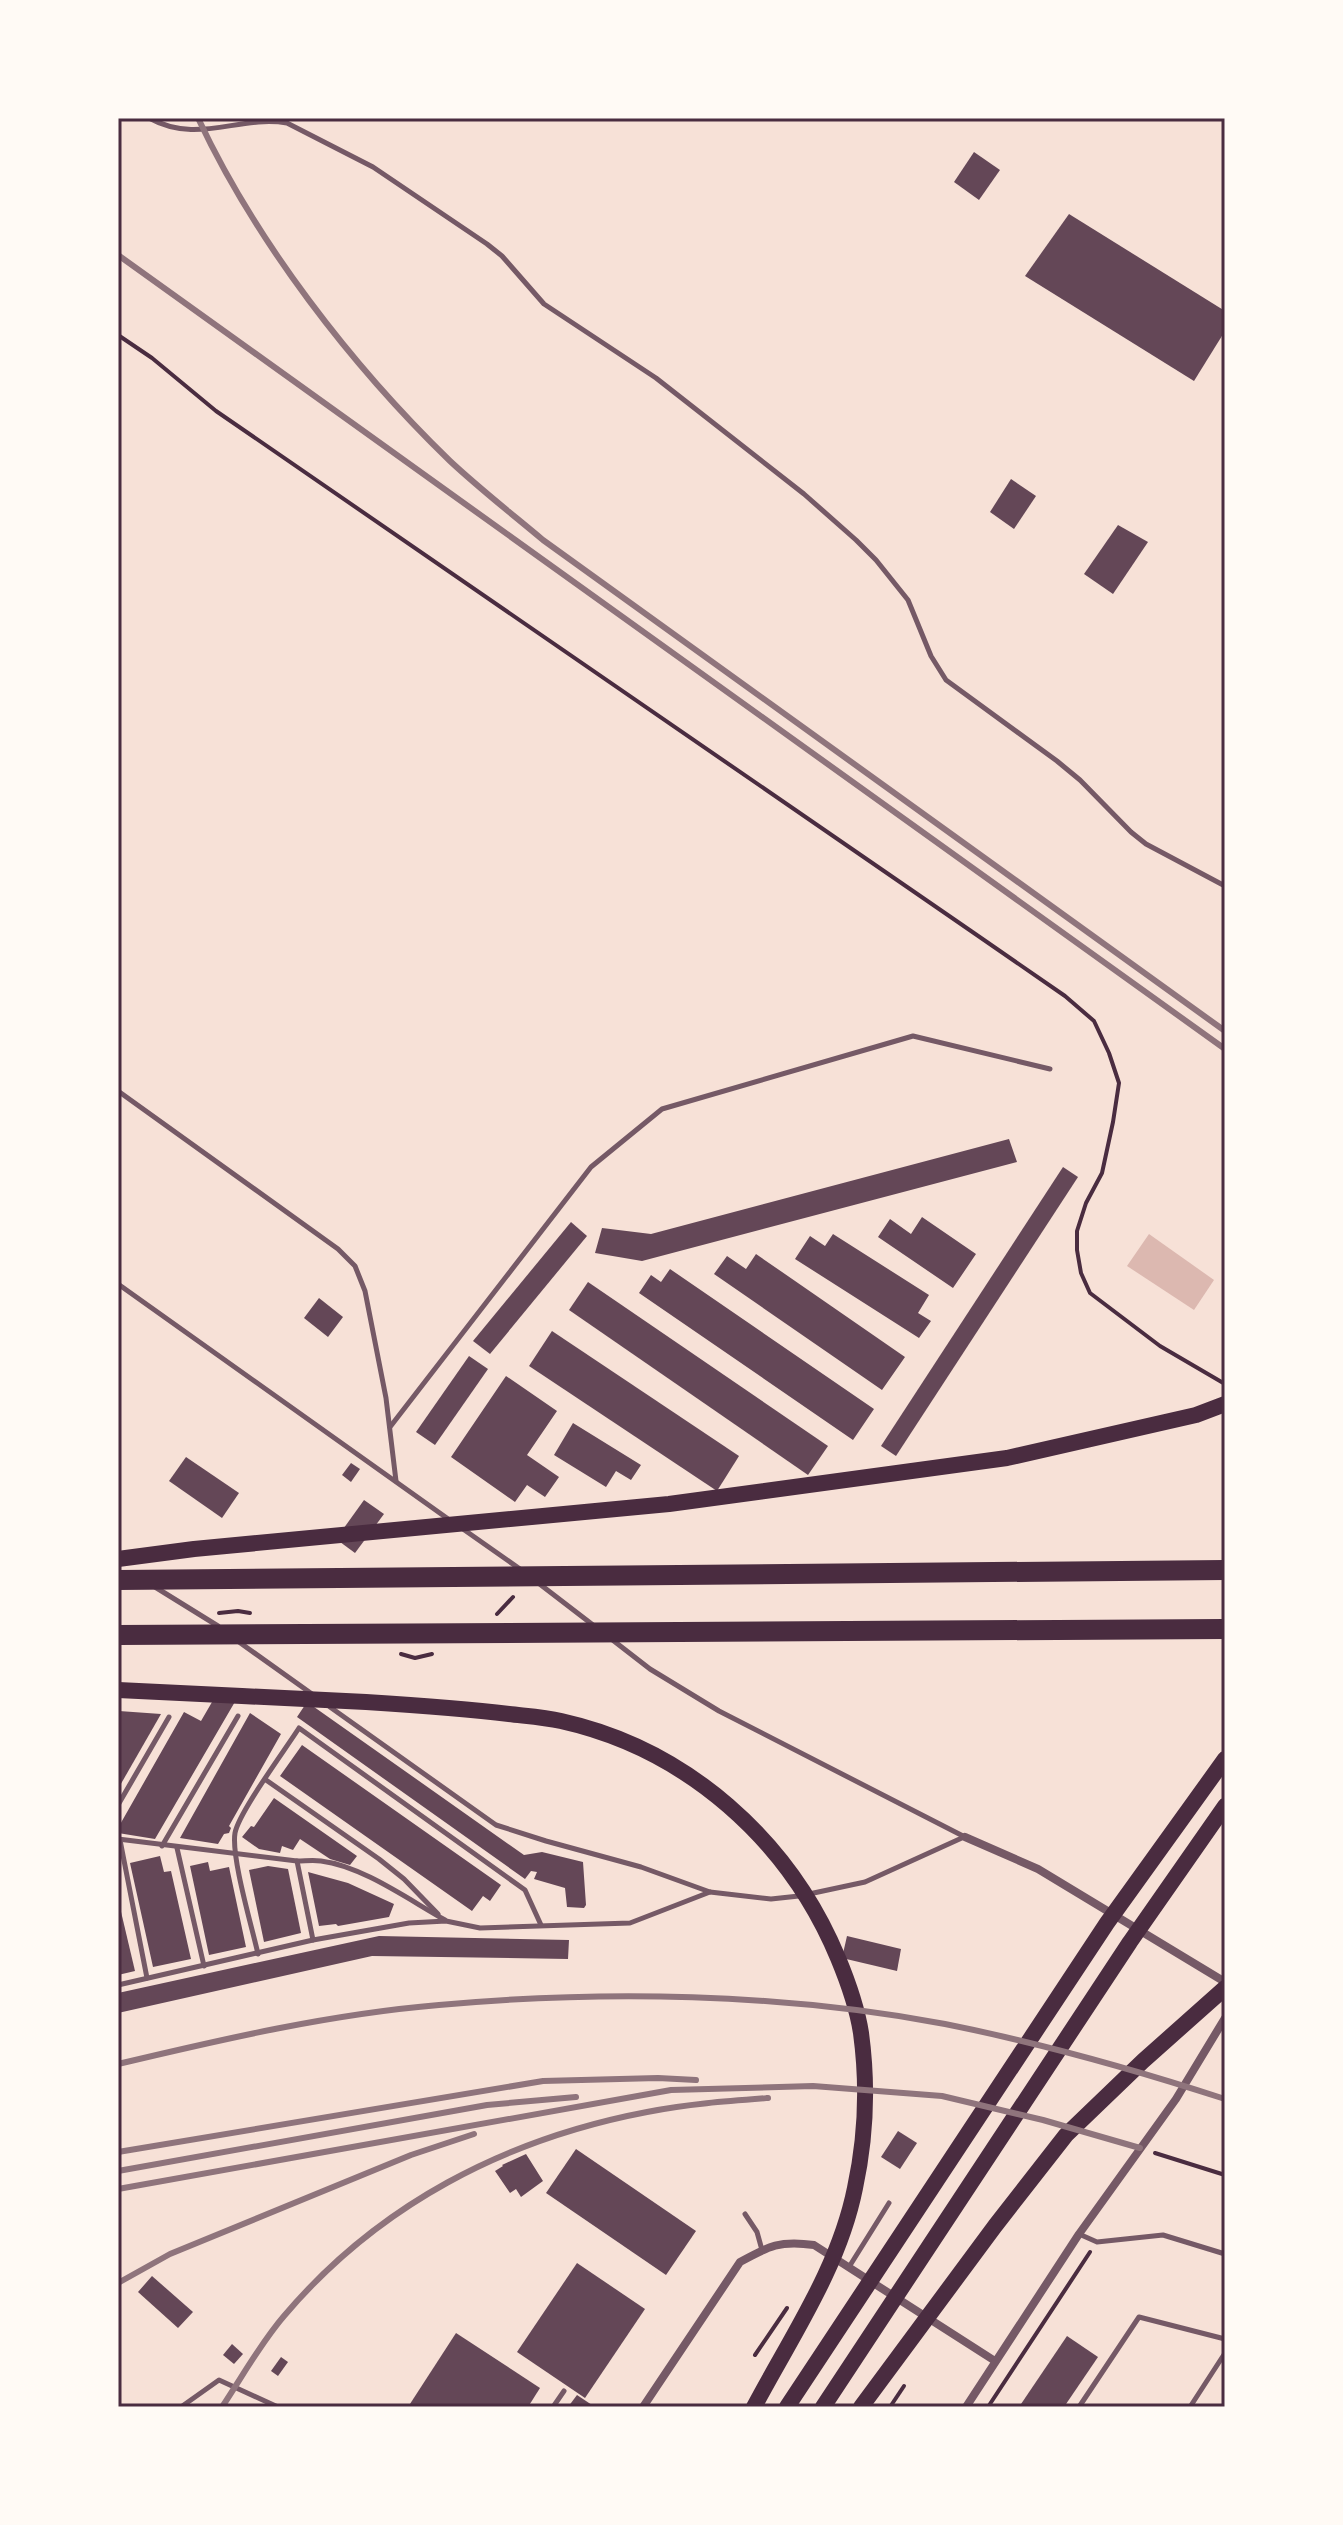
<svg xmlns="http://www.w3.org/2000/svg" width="1343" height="2525" font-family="Commissioner,sans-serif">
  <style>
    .water { fill: #dcb8b0 }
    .building { fill: #644757 }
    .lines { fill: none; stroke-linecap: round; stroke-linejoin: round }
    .path { stroke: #4a2c40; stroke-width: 4 }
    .service { stroke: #755966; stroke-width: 5 }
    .minor { stroke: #755966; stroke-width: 8 }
    .primary { stroke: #4a2c40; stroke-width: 16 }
    .motorway { stroke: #4a2c40; stroke-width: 20 }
    .rail { stroke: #8f747c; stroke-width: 6 }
    .neatline { fill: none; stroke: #4a2c40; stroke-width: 3 }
  </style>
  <rect width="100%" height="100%" fill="#f7e1d7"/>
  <path class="water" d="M1149 1234 1214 1280 1194 1310 1127 1266Z"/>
  <g class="building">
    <path d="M974 152 1000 170 979 200 954 182Z"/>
    <path d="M1069 214 1225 311V331L1194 381 1025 276Z"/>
    <path d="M1011 479 1036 496 1014 529 990 512Z"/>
    <path d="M1118 525 1148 542 1113 594 1084 574Z"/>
    <path d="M1009 1139 1017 1162 642 1261 595 1253 602 1228 651 1234Z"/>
    <path d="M1063 1167 1078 1177 896 1456 881 1446Z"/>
    <path d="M922 1217 976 1254 953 1288 878 1237 890 1219 911 1234Z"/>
    <path d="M571 1222 587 1236 490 1354 473 1341Z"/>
    <path d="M833 1234 929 1295 918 1313 931 1321 919 1338 795 1259 810 1236 825 1246Z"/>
    <path d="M756 1254 905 1357 882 1390 714 1274 727 1256 746 1269Z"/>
    <path d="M670 1269 874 1409 853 1440 639 1293 651 1275 661 1282Z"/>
    <path d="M588 1282 828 1446 808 1475 569 1310Z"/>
    <path d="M319 1298 343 1317 328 1337 304 1318Z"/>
    <path d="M552 1331 739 1456 717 1491 529 1366Z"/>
    <path d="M469 1356 488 1369 435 1445 416 1432Z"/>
    <path d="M506 1376 557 1411 527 1455 559 1477 545 1497 527 1485 515 1502 451 1457Z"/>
    <path d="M573 1423 641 1465 631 1480 616 1471 606 1487 554 1455Z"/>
    <path d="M186 1457 239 1493 222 1518 169 1481Z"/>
    <path d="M351 1463 360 1469 351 1482 342 1475Z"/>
    <path d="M364 1500 384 1514 355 1553 336 1539Z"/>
    <path d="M219 1690 236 1700 155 1839 118 1833V1828L184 1712 201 1721Z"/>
    <path d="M307 1702 524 1855 542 1852 583 1862 586 1905 584 1908 567 1907 565 1888 534 1879 537 1872 531 1871 525 1879 297 1717Z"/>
    <path d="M119 1711 161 1714 118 1789V1713Z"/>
    <path d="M250 1713 281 1734 229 1826 231 1828 229 1833 224 1834 218 1844 180 1838Z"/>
    <path d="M302 1745 501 1885 490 1901 483 1896 472 1911 280 1776Z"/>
    <path d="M274 1798 357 1856 350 1865 330 1859 300 1839 293 1850 282 1846 280 1853 259 1849 242 1837 251 1826 254 1827Z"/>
    <path d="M160 1856 164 1872 171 1871 191 1959 153 1967 130 1863Z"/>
    <path d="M208 1862 210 1871 229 1867 246 1947 209 1955 190 1866Z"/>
    <path d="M268 1866 288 1869 301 1933 264 1942 249 1870Z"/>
    <path d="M308 1872 348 1883 394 1904 389 1917 338 1926 336 1924 319 1926Z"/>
    <path d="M118 1899 135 1971 118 1975Z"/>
    <path d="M379 1936 569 1940 568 1959 372 1956 118 2013V1993Z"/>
    <path d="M847 1936 901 1949 897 1971 842 1958Z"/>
    <path d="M898 2131 917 2143 900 2169 881 2157Z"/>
    <path d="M576 2149 696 2231 666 2275 546 2193Z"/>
    <path d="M526 2154 543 2181 521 2197 516 2189 510 2193 495 2171 503 2166 502 2165Z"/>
    <path d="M577 2263 645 2309 585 2398 517 2352Z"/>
    <path d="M152 2276 193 2312 178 2328 138 2292Z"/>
    <path d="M456 2333 540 2388 528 2407H408Z"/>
    <path d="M1067 2336 1098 2357 1064 2407H1019Z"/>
    <path d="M232 2344 243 2354 234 2364 223 2355Z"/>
    <path d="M281 2357 288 2362 278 2376 271 2371Z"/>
    <path d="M577 2395 595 2407H568Z"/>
  </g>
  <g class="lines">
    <g class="path">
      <path d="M118 335 152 358 216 411 971 931 1065 996 1094 1021 1109 1053 1119 1083 1113 1122 1102 1173 1086 1203 1077 1231V1250L1081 1273 1090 1293 1160 1346 1225 1384"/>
      <path d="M219 1613 238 1611 250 1613"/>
      <path d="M497 1614 513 1597"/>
      <path d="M401 1654 415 1658 432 1654"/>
      <path d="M1155 2153 1225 2175"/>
      <path d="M755 2355 787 2308"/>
      <path d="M890 2407 904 2386"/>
      <path d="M988 2407 1090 2252"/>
    </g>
    <g class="service">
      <path d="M149 118C198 145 238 115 287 123L373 167 487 244 502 256 544 304 656 378 804 494 856 540 876 560 908 600 931 656 946 680 1057 761 1080 780 1131 832 1146 844 1225 886"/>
      <path d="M118 1091 338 1249 355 1266 365 1291 386 1398 396 1481"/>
      <path d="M118 1284 451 1521"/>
      <path d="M390 1427 591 1167 662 1109 913 1036 1050 1069"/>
      <path d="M463 1529 520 1569"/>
      <path d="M537 1582 593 1625"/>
      <path d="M155 1587 218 1626"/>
      <path d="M610 1638 650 1669 719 1711 965 1837"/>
      <path d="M239 1642 312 1694"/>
      <path d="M330 1707 496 1825 546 1841 641 1867 710 1892 771 1899 799 1896"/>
      <path d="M266 1780 379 1859 404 1879 438 1914"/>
      <path d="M118 1805 169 1717"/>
      <path d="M118 1839 297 1861C305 1861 313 1860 321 1861 362 1866 409 1900 445 1920"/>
      <path d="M120 1840 147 1978"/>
      <path d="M162 1846 238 1716"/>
      <path d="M177 1848 204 1966"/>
      <path d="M297 1861 313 1940"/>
      <path d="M809 1894 865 1882 964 1837"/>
      <path d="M258 1954C252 1927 231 1857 235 1833 239 1812 285 1750 299 1728L525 1890 541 1925"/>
      <path d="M118 1985 313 1940 409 1923 446 1921 480 1928 630 1923 710 1892"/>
      <path d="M745 2214 757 2232 762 2250"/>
      <path d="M1079 2234 1097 2242 1163 2235 1225 2254"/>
      <path d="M849 2267 889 2203"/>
      <path d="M181 2407 219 2380 278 2407"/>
      <path d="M553 2407 564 2391"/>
      <path d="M1079 2407 1139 2317 1225 2339"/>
      <path d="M1190 2407 1225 2353"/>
    </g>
    <g class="minor">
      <path d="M965 1837 1038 1869 1225 1982"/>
      <path d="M643 2407 740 2262C769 2246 780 2240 814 2245L995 2361"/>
      <path d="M966 2407 1079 2234 1176 2099 1225 2018"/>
    </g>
    <g class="primary">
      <path d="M118 1559 194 1549 669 1504 1007 1458 1196 1415 1225 1404"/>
      <path d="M118 1690C201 1694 283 1698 366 1702 414 1705 461 1708 509 1714 526 1716 544 1717 561 1721 687 1749 789 1840 838 1958 848 1982 857 2007 861 2033 868 2085 866 2137 855 2188 839 2268 791 2337 754 2407"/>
      <path d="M787 2407 1107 1923 1225 1759"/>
      <path d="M823 2407 1130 1942 1225 1806"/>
      <path d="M861 2407 995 2226 1066 2135 1143 2061 1225 1988"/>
    </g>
    <g class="motorway">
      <path d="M118 1580 1225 1570"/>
      <path d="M118 1635 1225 1629"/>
    </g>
    <g class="rail">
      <path d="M198 118C256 242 352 366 450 461 480 489 512 514 543 540L1225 1031"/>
      <path d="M118 255 1225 1049"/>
      <path d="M118 2064C223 2039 331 2014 439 2005 603 1990 782 1993 945 2024 1040 2043 1133 2069 1225 2099"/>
      <path d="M118 2152 543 2081 658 2078 696 2080"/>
      <path d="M118 2171 487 2105 576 2097"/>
      <path d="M118 2189 671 2090 813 2086 942 2096 1043 2120 1140 2148"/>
      <path d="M118 2283 170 2254 411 2155 474 2134"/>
      <path d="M222 2407C242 2377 260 2344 284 2316 378 2205 505 2139 647 2112 687 2104 728 2101 768 2098"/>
    </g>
  </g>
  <rect width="1343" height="2525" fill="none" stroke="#fffaf5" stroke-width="240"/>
  <rect x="120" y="120" width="1103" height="2285" class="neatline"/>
</svg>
